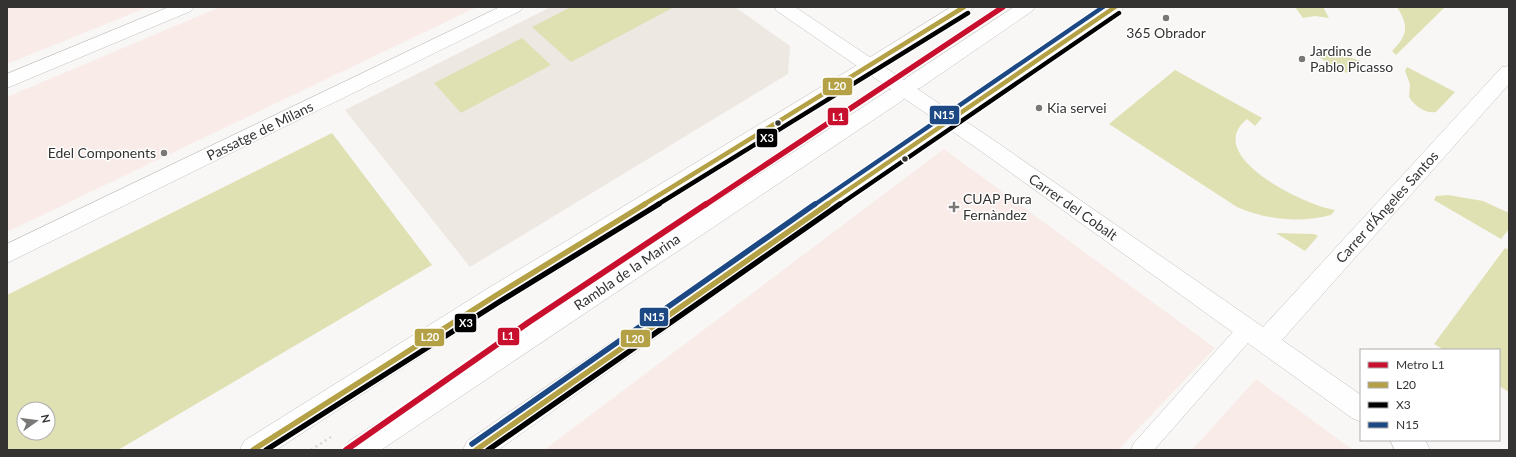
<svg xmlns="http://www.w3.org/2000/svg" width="1516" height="457" font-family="Lato,sans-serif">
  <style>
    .industrial { fill: #f8ebe8 }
    .built { fill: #ede8e2 }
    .green { fill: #dfe1b3; fill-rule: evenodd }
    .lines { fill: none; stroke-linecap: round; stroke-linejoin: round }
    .service-casing { stroke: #c1c0bf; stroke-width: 1 }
    .pedestrian-casing { stroke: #c1c0bf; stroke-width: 1 }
    .minor-casing { stroke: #c1c0bf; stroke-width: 1 }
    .tertiary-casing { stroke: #c1c0bf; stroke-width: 1 }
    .path { stroke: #d9d8d7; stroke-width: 2.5; stroke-dasharray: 2 3.5; stroke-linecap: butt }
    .service { fill: #fefefe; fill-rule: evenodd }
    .pedestrian { fill: #fefefe; fill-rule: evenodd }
    .minor { fill: #fefefe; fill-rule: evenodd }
    .tertiary { fill: #fefefe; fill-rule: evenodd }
    .bus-1-far1-casing { stroke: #fff; stroke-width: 7 }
    .bus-1-casing { stroke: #fff; stroke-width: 8 }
    .bus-2-far1-casing { stroke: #fff; stroke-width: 7 }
    .bus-2-casing { stroke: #fff; stroke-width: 8 }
    .bus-3-far1-casing { stroke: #fff; stroke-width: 7 }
    .bus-3-casing { stroke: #fff; stroke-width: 8 }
    .bus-1-far1 { stroke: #b4a045; stroke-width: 4.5 }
    .bus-1 { stroke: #b4a045; stroke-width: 5.5 }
    .bus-2-far1 { stroke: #000; stroke-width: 4.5 }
    .bus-2 { stroke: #000; stroke-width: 5.5 }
    .bus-3-far1 { stroke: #1c4883; stroke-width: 4.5 }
    .bus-3 { stroke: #1c4883; stroke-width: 5.5 }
    .metro-1-far1-casing { stroke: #fff; stroke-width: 8 }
    .metro-1-casing { stroke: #fff; stroke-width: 10 }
    .metro-1-far1 { stroke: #c8102e; stroke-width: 5.5 }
    .metro-1 { stroke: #c8102e; stroke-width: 6 }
    .poi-dot { fill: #797876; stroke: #fff; stroke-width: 1.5 }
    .bus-dot { fill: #343332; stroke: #fff; stroke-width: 1.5 }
    .labels { text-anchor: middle; stroke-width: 3; stroke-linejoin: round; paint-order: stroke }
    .poi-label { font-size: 14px; fill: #343332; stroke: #fff; text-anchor: start }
    .street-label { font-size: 14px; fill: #343332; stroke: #fff }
    .line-badge { stroke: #fff; stroke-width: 1.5 }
    .badge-label { font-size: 11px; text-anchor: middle; font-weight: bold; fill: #fff }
  </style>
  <rect width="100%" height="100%" fill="#f9f7f5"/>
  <g class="industrial">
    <path d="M7 7H148L7 64Z"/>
    <path d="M220 7H477L7 232V97Z"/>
    <path d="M944 149 1215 348 1118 450H544Z"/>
    <path d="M1256 379 1353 450H1192Z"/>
  </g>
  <path class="built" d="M551 7H735L790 46 788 74 470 267 345 110Z"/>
  <g class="green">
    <path d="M571 7H674L571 62 532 27Z"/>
    <path d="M1295 7H1323L1329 18 1315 16 1303 18Z"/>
    <path d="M1397 7H1445L1396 55 1392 51C1408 35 1409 26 1397 7Z"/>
    <path d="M522 38 551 65 461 113 434 83Z"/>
    <path d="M1320 52 1340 54 1361 61 1346 73 1311 53Z"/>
    <path d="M1407 67 1455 92 1436 112C1425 114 1415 106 1409 97L1410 84 1405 71Z"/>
    <path d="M1175 70 1262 118 1255 126 1247 119C1201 156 1306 206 1335 210L1331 215C1300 223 1266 220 1237 207L1109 124Z"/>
    <path d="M332 133 432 265 118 450H7V295ZM24 409H48V433H24Z"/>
    <path d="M1448 195 1483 201 1509 213V229L1501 239 1434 200 1436 196Z"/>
    <path d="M1276 233 1314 234 1318 236 1305 251Z"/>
    <path d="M1505 248 1509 250V392L1499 386V350H1444L1434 344Z"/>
  </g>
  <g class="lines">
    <g class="service-casing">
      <path id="service" d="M1247 322 1254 324 1256 330 1254 336 1154 450H1131L1134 443 1240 324Z"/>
    </g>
    <g class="pedestrian-casing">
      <g id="pedestrian">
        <path d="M1014 7H1035L1032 11 920 88 913 90 906 88 903 83 906 78Z"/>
        <path d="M896 88 903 90 906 95 903 100 381 450H345L349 441 889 90Z"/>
      </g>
    </g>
    <g class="minor-casing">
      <g id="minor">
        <path d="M169 7H194L191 11 7 88V74Z"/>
        <path d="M500 7H523L520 11 7 263V244Z"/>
        <path d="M774 7H795L992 139 1263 327 1502 67 1509 66V84L1282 340 1361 395V422L1352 418 978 149 777 11Z"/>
        <path d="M1390 440H1425L1430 450H1395Z"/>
      </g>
    </g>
    <g class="tertiary-casing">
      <g id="tertiary">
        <path d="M951 7H973L970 11 503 303 276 450H240L244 441 487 289 864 61Z"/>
        <path d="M1103 7H1124L1121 11 901 163 498 450H463L467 441 887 153Z"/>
      </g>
    </g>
    <path class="path" d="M311 450 334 435"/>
    <use href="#service" class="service"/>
    <use href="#pedestrian" class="pedestrian"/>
    <use href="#minor" class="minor"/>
    <use href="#tertiary" class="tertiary"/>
    <g class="bus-1-far1-casing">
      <g id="bus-1-far1">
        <path d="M643 205 964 7"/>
        <path d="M826 205 1115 7"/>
      </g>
    </g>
    <g class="bus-1-casing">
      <g id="bus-1">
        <path d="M253 450 495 296 645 204"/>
        <path d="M476 450 828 204"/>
      </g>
    </g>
    <g class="bus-2-far1-casing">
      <g id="bus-2-far1">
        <path d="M657 205 968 13"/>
        <path d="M839 205 1119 13"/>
      </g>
    </g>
    <g class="bus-2-casing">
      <g id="bus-2">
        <path d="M266 450 499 302 659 204"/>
        <path d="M488 450 840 204"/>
      </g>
    </g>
    <g class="bus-3-far1-casing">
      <path id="bus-3-far1" d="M814 205 1103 7"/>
    </g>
    <g class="bus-3-casing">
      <path id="bus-3" d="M472 444 815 204"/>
    </g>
    <use href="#bus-1-far1" class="bus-1-far1"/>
    <use href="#bus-1" class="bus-1"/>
    <use href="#bus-2-far1" class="bus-2-far1"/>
    <use href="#bus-2" class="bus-2"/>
    <use href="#bus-3-far1" class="bus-3-far1"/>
    <use href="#bus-3" class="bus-3"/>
    <g class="metro-1-far1-casing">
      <path id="metro-1-far1" d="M705 205 1003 7"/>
    </g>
    <g class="metro-1-casing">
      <path id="metro-1" d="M346 450 529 322 706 204"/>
    </g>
    <use href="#metro-1-far1" class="metro-1-far1"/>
    <use href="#metro-1" class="metro-1"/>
  </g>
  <g class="poi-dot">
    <circle cx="1166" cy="18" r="4"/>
    <circle cx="1302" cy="59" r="4"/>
    <circle cx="1039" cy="108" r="4"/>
    <circle cx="164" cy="153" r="4"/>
    <path d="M952 201h4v4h4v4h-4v4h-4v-4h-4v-4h4z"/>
  </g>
  <g class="bus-dot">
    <circle cx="778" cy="123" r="3.5"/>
    <circle cx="905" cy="159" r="3.5"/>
  </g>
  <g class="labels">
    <g class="poi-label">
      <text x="1166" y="38" text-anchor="middle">365 Obrador</text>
      <text x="1310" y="56">Jardins de<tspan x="1310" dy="16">Pablo Picasso</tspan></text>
      <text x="1047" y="113">Kia servei</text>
      <text x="156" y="158" text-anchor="end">Edel Components</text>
      <text x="963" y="204">CUAP Pura<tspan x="963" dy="16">Fernàndez</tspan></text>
    </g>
    <g class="street-label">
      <text transform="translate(260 131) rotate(-26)" y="5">Passatge de Milans</text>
      <text transform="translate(1073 207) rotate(35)" y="5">Carrer del Cobalt</text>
      <text transform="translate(1387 207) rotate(-48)" y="5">Carrer d'Ángeles Santos</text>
      <text transform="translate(627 272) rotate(-34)" y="5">Rambla de la Marina</text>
    </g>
  </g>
  <g class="line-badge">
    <rect x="822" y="77" width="31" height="19" rx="4" fill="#b4a045"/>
    <rect x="929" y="105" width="31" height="20" rx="4" fill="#1c4883"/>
    <rect x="827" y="107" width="22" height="19" rx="4" fill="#c8102e"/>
    <rect x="756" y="128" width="22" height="20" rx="4" fill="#000"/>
    <rect x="639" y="307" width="30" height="20" rx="4" fill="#1c4883"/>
    <rect x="454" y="313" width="23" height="20" rx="4" fill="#000"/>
    <rect x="497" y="327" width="23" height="19" rx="4" fill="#c8102e"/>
    <rect x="414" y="328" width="31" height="19" rx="4" fill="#b4a045"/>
    <rect x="620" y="329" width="31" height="19" rx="4" fill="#b4a045"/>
  </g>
  <g class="badge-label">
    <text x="837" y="90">L20</text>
    <text x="944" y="119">N15</text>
    <text x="838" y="121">L1</text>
    <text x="767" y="142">X3</text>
    <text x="654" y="321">N15</text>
    <text x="466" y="327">X3</text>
    <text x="508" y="340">L1</text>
    <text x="430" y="341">L20</text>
    <text x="635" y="343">L20</text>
  </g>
  <rect width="1516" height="457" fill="none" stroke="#343332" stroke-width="16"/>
  <rect x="1360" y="349" width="140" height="92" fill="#ffffff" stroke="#aeadad"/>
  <rect x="1368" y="362" width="20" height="6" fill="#c8102e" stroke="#aeadad"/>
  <text x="1396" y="369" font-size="12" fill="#343332">Metro L1</text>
  <rect x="1368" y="382" width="20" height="6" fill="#b4a045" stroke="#aeadad"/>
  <text x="1396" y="389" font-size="12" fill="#343332">L20</text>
  <rect x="1368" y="402" width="20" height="6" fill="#000000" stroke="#aeadad"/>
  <text x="1396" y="409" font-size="12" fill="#343332">X3</text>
  <rect x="1368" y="422" width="20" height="6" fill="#1c4883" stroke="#aeadad"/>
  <text x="1396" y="429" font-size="12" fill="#343332">N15</text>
  <g transform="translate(36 421) rotate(76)"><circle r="19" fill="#ffffff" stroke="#aeadad"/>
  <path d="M0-3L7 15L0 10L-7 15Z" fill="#797876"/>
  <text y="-6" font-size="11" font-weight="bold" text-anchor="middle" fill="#343332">N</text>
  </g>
</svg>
